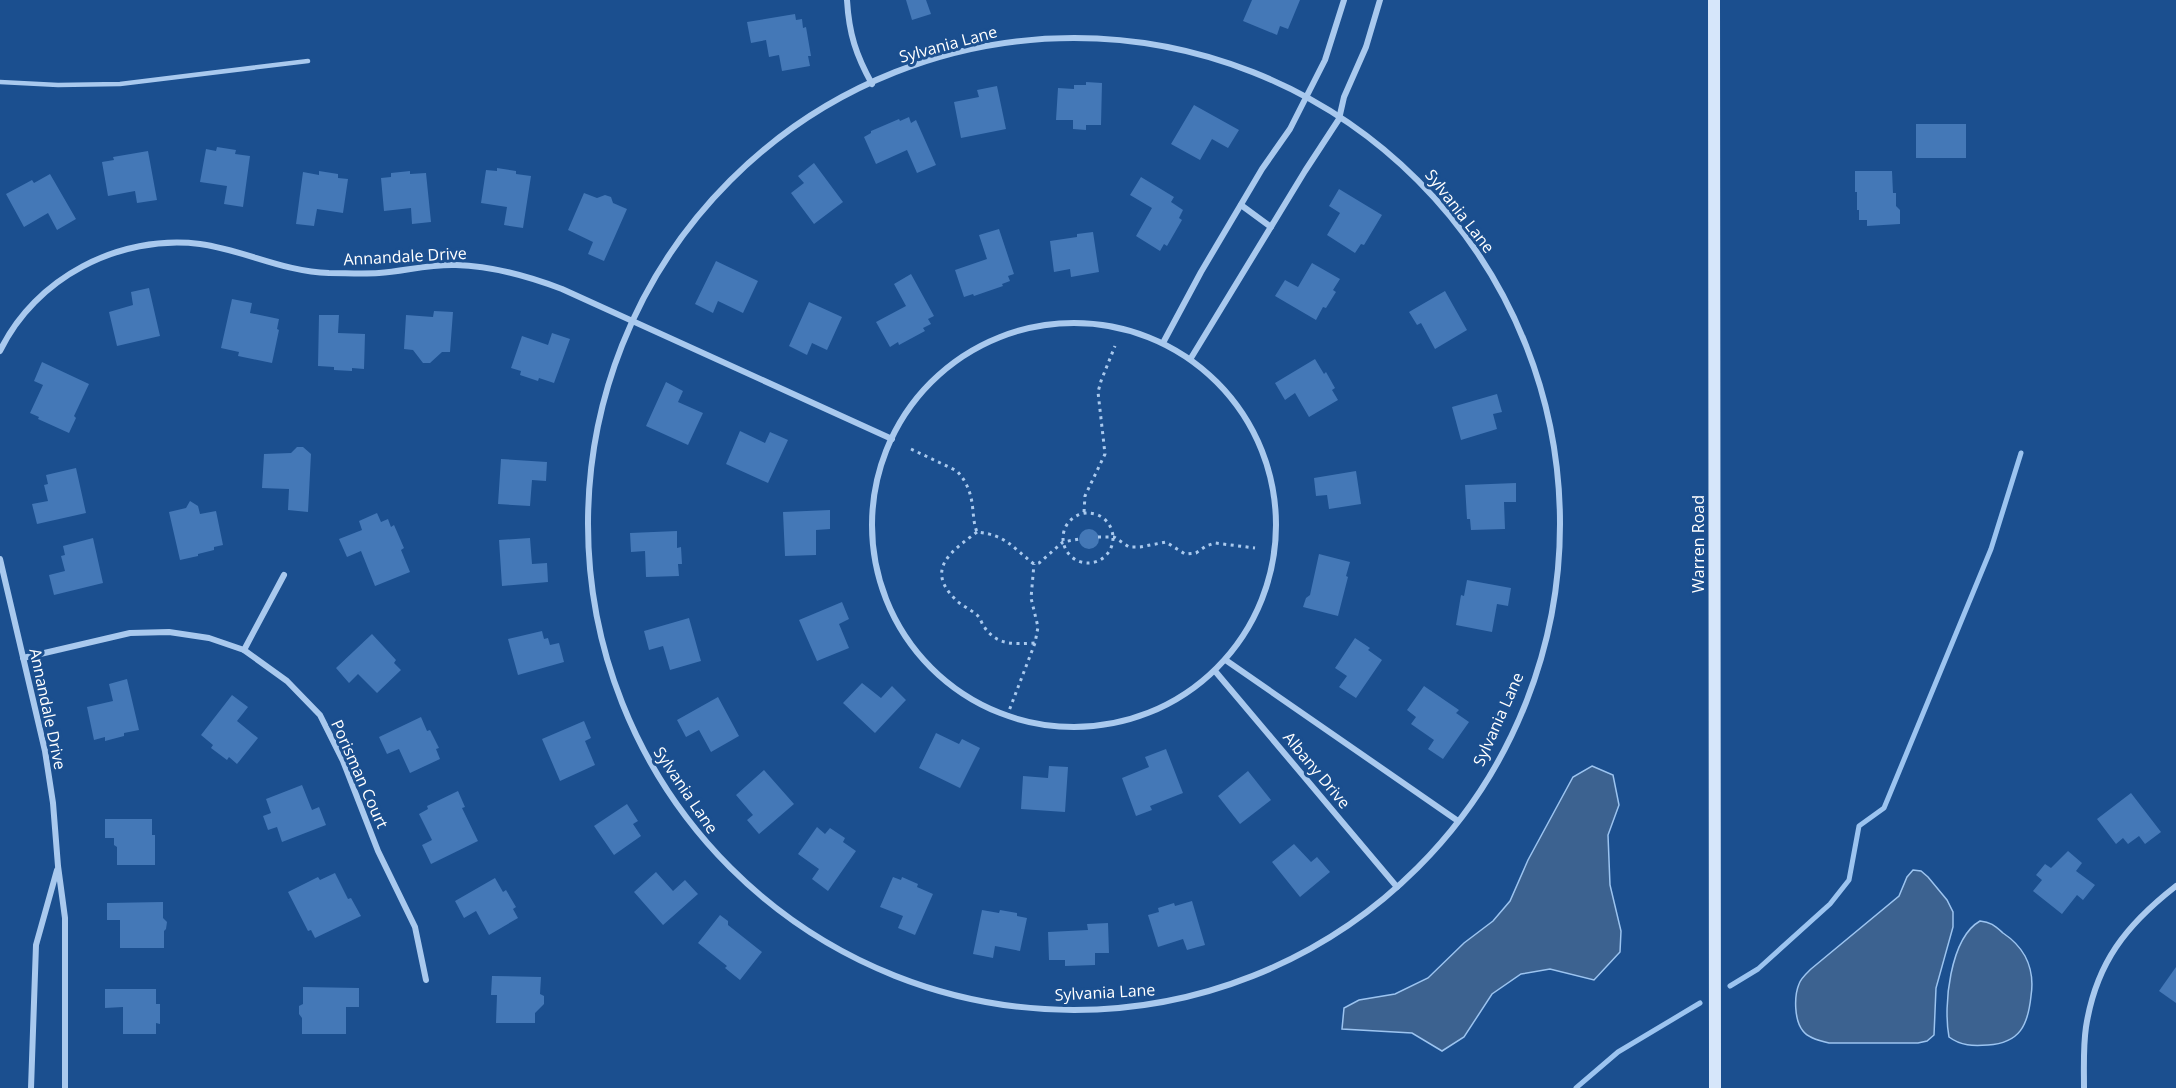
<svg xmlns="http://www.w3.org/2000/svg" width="2176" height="1088" font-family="'Open Sans',sans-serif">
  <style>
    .water { fill: #3c6290; stroke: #9cc4f0; stroke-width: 1.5 }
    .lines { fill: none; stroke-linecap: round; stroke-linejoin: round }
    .stream { stroke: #9cc4f0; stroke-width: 5 }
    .building { fill: #4478b7 }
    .path { stroke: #a9c9ee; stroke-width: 3; stroke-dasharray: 3 4.5; stroke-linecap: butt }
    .lane { stroke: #a9c9ee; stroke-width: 4.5 }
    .street { stroke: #a9c9ee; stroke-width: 6 }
    .secondary { stroke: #d6e6fa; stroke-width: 12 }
    .labels { text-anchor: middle; stroke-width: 6; stroke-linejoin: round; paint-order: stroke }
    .street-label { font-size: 16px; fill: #fff; stroke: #1b4f8f }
  </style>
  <rect width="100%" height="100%" fill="#1b4f8f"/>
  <g class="water">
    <path d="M1592 766 1613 775 1619 805 1608 835 1610 885 1621 931 1620 952 1594 980 1550 969 1521 974 1492 994 1464 1037 1442 1051 1412 1033 1342 1029 1344 1008 1359 1000 1395 994 1428 978 1464 943 1493 921 1510 901 1528 860 1573 777Z"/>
    <path d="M1913 870 1921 871 1928 877 1947 900 1953 912V927L1936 988 1934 1035 1927 1041 1918 1043H1829C1820 1041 1808 1038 1803 1031 1794 1020 1794 996 1799 984 1801 978 1807 973 1811 969L1899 896 1907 877Z"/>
    <path d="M1980 921C1991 922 1995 926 2003 933 2012 939 2020 947 2025 956 2032 969 2033 983 2031 996 2028 1025 2020 1043 1988 1045 1973 1046 1961 1046 1949 1037 1943 1006 1950 938 1980 921Z"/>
  </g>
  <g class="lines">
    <g class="stream">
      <path d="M1730 986 1758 969 1830 904 1849 880 1859 826 1884 808 1991 549 2021 453"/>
      <path d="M1576 1088 1618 1052 1700 1003"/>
    </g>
  </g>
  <g class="building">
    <path d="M906 0H926L931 14 912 20Z"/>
    <path d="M1252 0H1300L1288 29 1280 26 1277 35 1243 21Z"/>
    <path d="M795 14 796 20 802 19 803 28 806 27 811 56H808L810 66 782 71 779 55 769 57 766 40 751 43 747 22Z"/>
    <path d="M1086 82 1102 83 1101 125H1086V130L1073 129V120H1056L1058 88 1074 89V85H1086Z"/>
    <path d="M997 86 1006 129 961 138 954 102 979 97 977 90Z"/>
    <path d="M1194 105 1239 130 1228 148 1212 139 1200 160 1171 144Z"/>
    <path d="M909 117 911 123 916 120 936 165 917 173 907 150 876 164 864 137 871 133V131L899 119 900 121Z"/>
    <rect x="1916" y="124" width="50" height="34"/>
    <path d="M217 147 236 150 235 154 250 156 243 207 224 204 227 186 200 182 206 149 216 151Z"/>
    <path d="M148 151 157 200 137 203 135 191 108 196 102 162 114 160 113 157Z"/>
    <path d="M814 163 843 202 814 224 791 193 804 183 798 176Z"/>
    <path d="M497 168 516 171V174L531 176 523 228 504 225 507 207 481 203 486 170 497 171Z"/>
    <path d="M319 171 338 174V178L348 179 343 213 317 209 314 226 296 224 303 172 319 175Z"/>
    <path d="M410 171V174L426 173 431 222 412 224 411 208 384 211 381 178 391 177V173Z"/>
    <path d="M1855 171H1892L1893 193H1896V206L1900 210V224L1867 226V220H1859V210H1857V192H1855Z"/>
    <path d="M50 174 76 219 57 230 48 213 24 227 6 194 32 180 34 183Z"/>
    <path d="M1141 177 1174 197 1171 202 1183 210 1179 218 1182 220 1167 246 1164 244 1160 251 1136 236 1152 208 1130 195Z"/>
    <path d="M1339 189 1382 215 1364 245 1361 244 1355 253 1327 235 1340 213 1329 206Z"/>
    <path d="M584 193 597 198 605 195 611 197 613 203 627 209 604 261 588 254 593 242 568 230Z"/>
    <path d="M999 229 1014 274 1008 276 1010 281 1002 284 1003 286 974 296 973 294 964 297 955 270 987 259 979 235Z"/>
    <path d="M1093 232 1099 272 1071 277 1070 269 1054 272 1050 241 1077 237V234Z"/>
    <path d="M716 261 758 281 743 313 718 301 713 313 695 304Z"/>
    <path d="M1312 263 1340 279 1333 290 1336 292 1326 308 1323 307 1316 320 1275 296 1285 280 1298 287Z"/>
    <path d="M911 274 934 316 928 319 931 324 923 328 925 331 899 345 898 342 890 347 876 322 906 306 894 284Z"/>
    <path d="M149 288 160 336 117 346 109 312 133 305 131 292Z"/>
    <path d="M1445 291 1467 330 1435 349 1421 323 1417 325 1409 312Z"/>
    <path d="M232 299 252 303 250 313 279 319 277 329 279 330 272 363 238 356 239 352 221 348Z"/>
    <path d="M809 302 842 317 827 350 812 343 807 355 789 346Z"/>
    <path d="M434 311 453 312 450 352H442L430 363H423L413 350 404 349 406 315 433 317Z"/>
    <path d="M319 315H339L338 333 365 334 364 369 352 368V371L334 370V367L318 366Z"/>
    <path d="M552 333 570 339 554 383 539 378 538 381 520 375 521 371 511 368 522 336 548 345Z"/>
    <path d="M1315 359 1324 374 1326 372 1335 388 1332 390 1338 400 1309 417 1295 393 1285 400 1275 383Z"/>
    <path d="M42 362 89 384 74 416 76 418 69 433 38 419 39 417 30 413 43 385 34 381Z"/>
    <path d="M666 382 683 391 678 402 703 413 688 445 646 426Z"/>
    <path d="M1497 394 1502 412 1493 414 1497 429 1461 440 1452 407Z"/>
    <path d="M740 431 765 443 770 432 788 440 768 483 726 464Z"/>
    <path d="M297 447H303L311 454 308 512 288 510 289 489 262 488 264 454 291 453Z"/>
    <path d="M501 459 547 462 546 481 532 480 530 506 498 504Z"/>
    <path d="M76 468 86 513 37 524 32 504 48 501 44 485 48 484 46 475Z"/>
    <path d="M1356 471 1361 504 1329 509 1327 495 1316 496 1314 478Z"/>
    <path d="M1516 483V502H1504L1505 529 1471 530 1470 519H1467L1465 485Z"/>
    <path d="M190 501 198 506 200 514 216 511 223 545 214 547V550L198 554V556L180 560 169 512 186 508Z"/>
    <path d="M830 510V529L816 530V555L785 556 783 512Z"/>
    <path d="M377 513 381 522 388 519 391 527 394 525 404 548 401 550 410 572 375 586 361 551 347 557 339 539 362 530 359 521Z"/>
    <circle cx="1089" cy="539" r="10"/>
    <path d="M677 531V548L681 547 682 564H678L679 576 646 577 645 551 631 552 630 533Z"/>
    <path d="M93 538 103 583 54 595 49 575 65 571 61 556 65 555 63 546Z"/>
    <path d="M530 538 532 564 547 563 548 582 502 586 499 540Z"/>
    <path d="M1319 554 1350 562 1346 576 1348 577 1338 616 1303 607 1306 598 1310 595Z"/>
    <path d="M1467 580 1511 588 1508 606 1497 604 1492 632 1456 625 1461 595 1464 596Z"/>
    <path d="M842 602 849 619 839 624 849 648 817 661 799 620Z"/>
    <path d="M689 618 701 661 670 670 663 646 649 650 644 631Z"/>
    <path d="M542 631 544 639 548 638 550 645 559 643 564 662 518 675 508 639Z"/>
    <path d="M372 634 396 660 394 663 401 670 377 693 358 674 349 683 336 668Z"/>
    <path d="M1355 638 1370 648 1368 650 1382 660 1356 698 1339 687 1347 676 1335 668Z"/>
    <path d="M127 679 139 730 124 733V736L105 741V737L94 740 87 707 113 701 109 684Z"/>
    <path d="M862 683 881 698 892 686 906 700 875 733 843 703Z"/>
    <path d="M1424 686 1459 710 1456 713 1469 722 1443 759 1428 749 1434 740 1411 724 1416 717 1407 710Z"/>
    <path d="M232 695 248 707 237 721 258 738 237 764 229 757 227 760 211 748 213 745 201 735Z"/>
    <path d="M718 697 739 736 711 752 699 730 686 737 677 720Z"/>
    <path d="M421 717 427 731 430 730 439 748 436 749 440 759 410 773 399 749 387 754 379 737Z"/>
    <path d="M584 721 591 738 585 741 595 765 560 781 542 739Z"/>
    <path d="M936 733 959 744 962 739 980 748 960 788 919 768Z"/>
    <path d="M1166 749 1183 793 1150 806 1152 810 1136 816 1122 778 1149 767 1145 757Z"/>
    <path d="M1049 766 1068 767 1065 812 1021 809 1023 776 1048 778Z"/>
    <path d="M764 770 794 804 759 834 747 820 753 815 736 795Z"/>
    <path d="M1248 771 1271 800 1240 824 1218 796Z"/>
    <path d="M302 785 312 810 319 807 326 825 282 842 277 827 268 830 263 816 271 813 266 799Z"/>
    <path d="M458 791 465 807 462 808 478 841 431 864 422 845 432 840 419 814 428 809 427 806Z"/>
    <path d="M2131 793 2161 832 2145 844 2139 836 2128 844 2123 838 2116 844 2097 819Z"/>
    <path d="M627 804 638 821 633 824 641 836 614 855 594 826Z"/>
    <path d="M105 819H152V835H155V865H117V847L114 845V838H105Z"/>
    <path d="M817 827 825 834 830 828 845 838 843 842 856 851 828 891 812 879 819 869 798 854Z"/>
    <path d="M1294 844 1311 862 1317 857 1330 872 1300 897 1272 862Z"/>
    <path d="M2068 851 2082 863 2076 871 2095 885 2083 900 2077 895 2062 914 2033 891 2042 880 2036 875 2045 864 2051 868Z"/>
    <path d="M656 872 673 891 685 880 698 894 663 925 634 892Z"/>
    <path d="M335 873 348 899 351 898 361 916 315 938 311 930 308 931 288 892 318 877 320 880Z"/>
    <path d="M893 877 901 880 902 877 918 884 917 887 933 894 915 935 898 928 903 916 880 907Z"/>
    <path d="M495 878 503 892 506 890 516 907 513 909 518 918 489 935 476 911 464 918 455 901Z"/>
    <path d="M1192 901 1205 945 1187 950 1183 939 1158 947 1148 915 1159 912 1158 908 1174 903 1175 906Z"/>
    <path d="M163 902V918L167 922 166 929 164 931V948H120V920H107V903Z"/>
    <path d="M982 910 999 913 1000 910 1017 913V916L1027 918 1020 951 995 946 993 958 973 954Z"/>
    <path d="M720 915 728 921V925L762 952 740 980 725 968 727 966 698 943Z"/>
    <path d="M1108 923 1109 953H1095V965L1065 966V960H1049L1048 932 1088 930 1087 924Z"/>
    <path d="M2176 967V1003L2159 991Z"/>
    <path d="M492 976 541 977 540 994 544 996V1004L535 1013V1023H496L497 995H491Z"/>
    <path d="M303 987 359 988V1007H346V1034H302V1018L299 1014V1006L303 1004Z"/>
    <path d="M105 989H156V1004H160V1024L156 1023V1034H123V1007L105 1008Z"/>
  </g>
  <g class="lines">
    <g class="path">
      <path d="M911 449 957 471C968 483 972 496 973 512 974 519 974 525 977 532 1006 535 1012 547 1034 564L1039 563 1063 542 1079 539"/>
      <path d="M1084 512 1085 496 1105 454 1098 392 1101 381 1115 346"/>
      <circle cx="1088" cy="538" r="25"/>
      <path d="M977 532C952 551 924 569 956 600 962 606 972 610 978 616 981 619 982 625 985 628 998 646 1015 644 1035 643"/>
      <path d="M1098 537H1114L1129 547H1140L1166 542 1185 554 1196 553 1206 546 1215 543 1255 548"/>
      <path d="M1007 716 1035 643 1038 627 1031 598 1034 564"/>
    </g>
    <path class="lane" d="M0 82 58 85 120 84 308 61"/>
    <g class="street">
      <path d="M847 0C849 34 856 55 872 84"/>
      <circle cx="1074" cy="524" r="486"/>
      <path d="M1241 205 1271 227"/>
      <circle cx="1074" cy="525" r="202"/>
      <path d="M1164 341 1201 272 1262 169 1290 129 1325 60 1344 0"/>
      <path d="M0 351C35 278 119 234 200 244 244 250 284 272 329 273 345 273 363 274 379 273 405 271 430 264 456 265 493 266 528 276 562 289L892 439"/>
      <path d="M1191 358 1305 171 1339 119 1344 97 1366 47 1380 0"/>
      <path d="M0 559 45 751 53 803 58 866 65 918V1088"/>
      <path d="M244 650 284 575"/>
      <path d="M23 658 130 633 169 632 209 638 244 650 287 681 320 715 343 761 378 851 415 927 426 980"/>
      <path d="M1227 661 1458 821"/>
      <path d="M1215 671 1397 887"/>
      <path d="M31 1088 36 945 57 870"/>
      <path d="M2084 1088C2084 1068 2083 1047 2086 1027 2096 963 2126 925 2176 886"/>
    </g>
    <path class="secondary" d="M1714 0 1715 1088"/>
  </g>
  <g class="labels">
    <g class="street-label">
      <text transform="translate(948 44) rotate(-15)" y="6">Sylvania Lane</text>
      <text transform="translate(1460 211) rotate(52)" y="6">Sylvania Lane</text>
      <text transform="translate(405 256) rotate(-3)" y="6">Annandale Drive</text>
      <text transform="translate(1698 544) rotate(-90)" y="6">Warren Road</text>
      <text transform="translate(48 709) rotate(78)" y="6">Annandale Drive</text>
      <text transform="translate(1498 719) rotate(-66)" y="6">Sylvania Lane</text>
      <text transform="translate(1317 770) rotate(50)" y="6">Albany Drive</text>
      <text transform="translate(360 774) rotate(66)" y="6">Porisman Court</text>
      <text transform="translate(686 790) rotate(56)" y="6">Sylvania Lane</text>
      <text transform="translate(1105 992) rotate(-3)" y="6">Sylvania Lane</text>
    </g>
  </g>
</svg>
